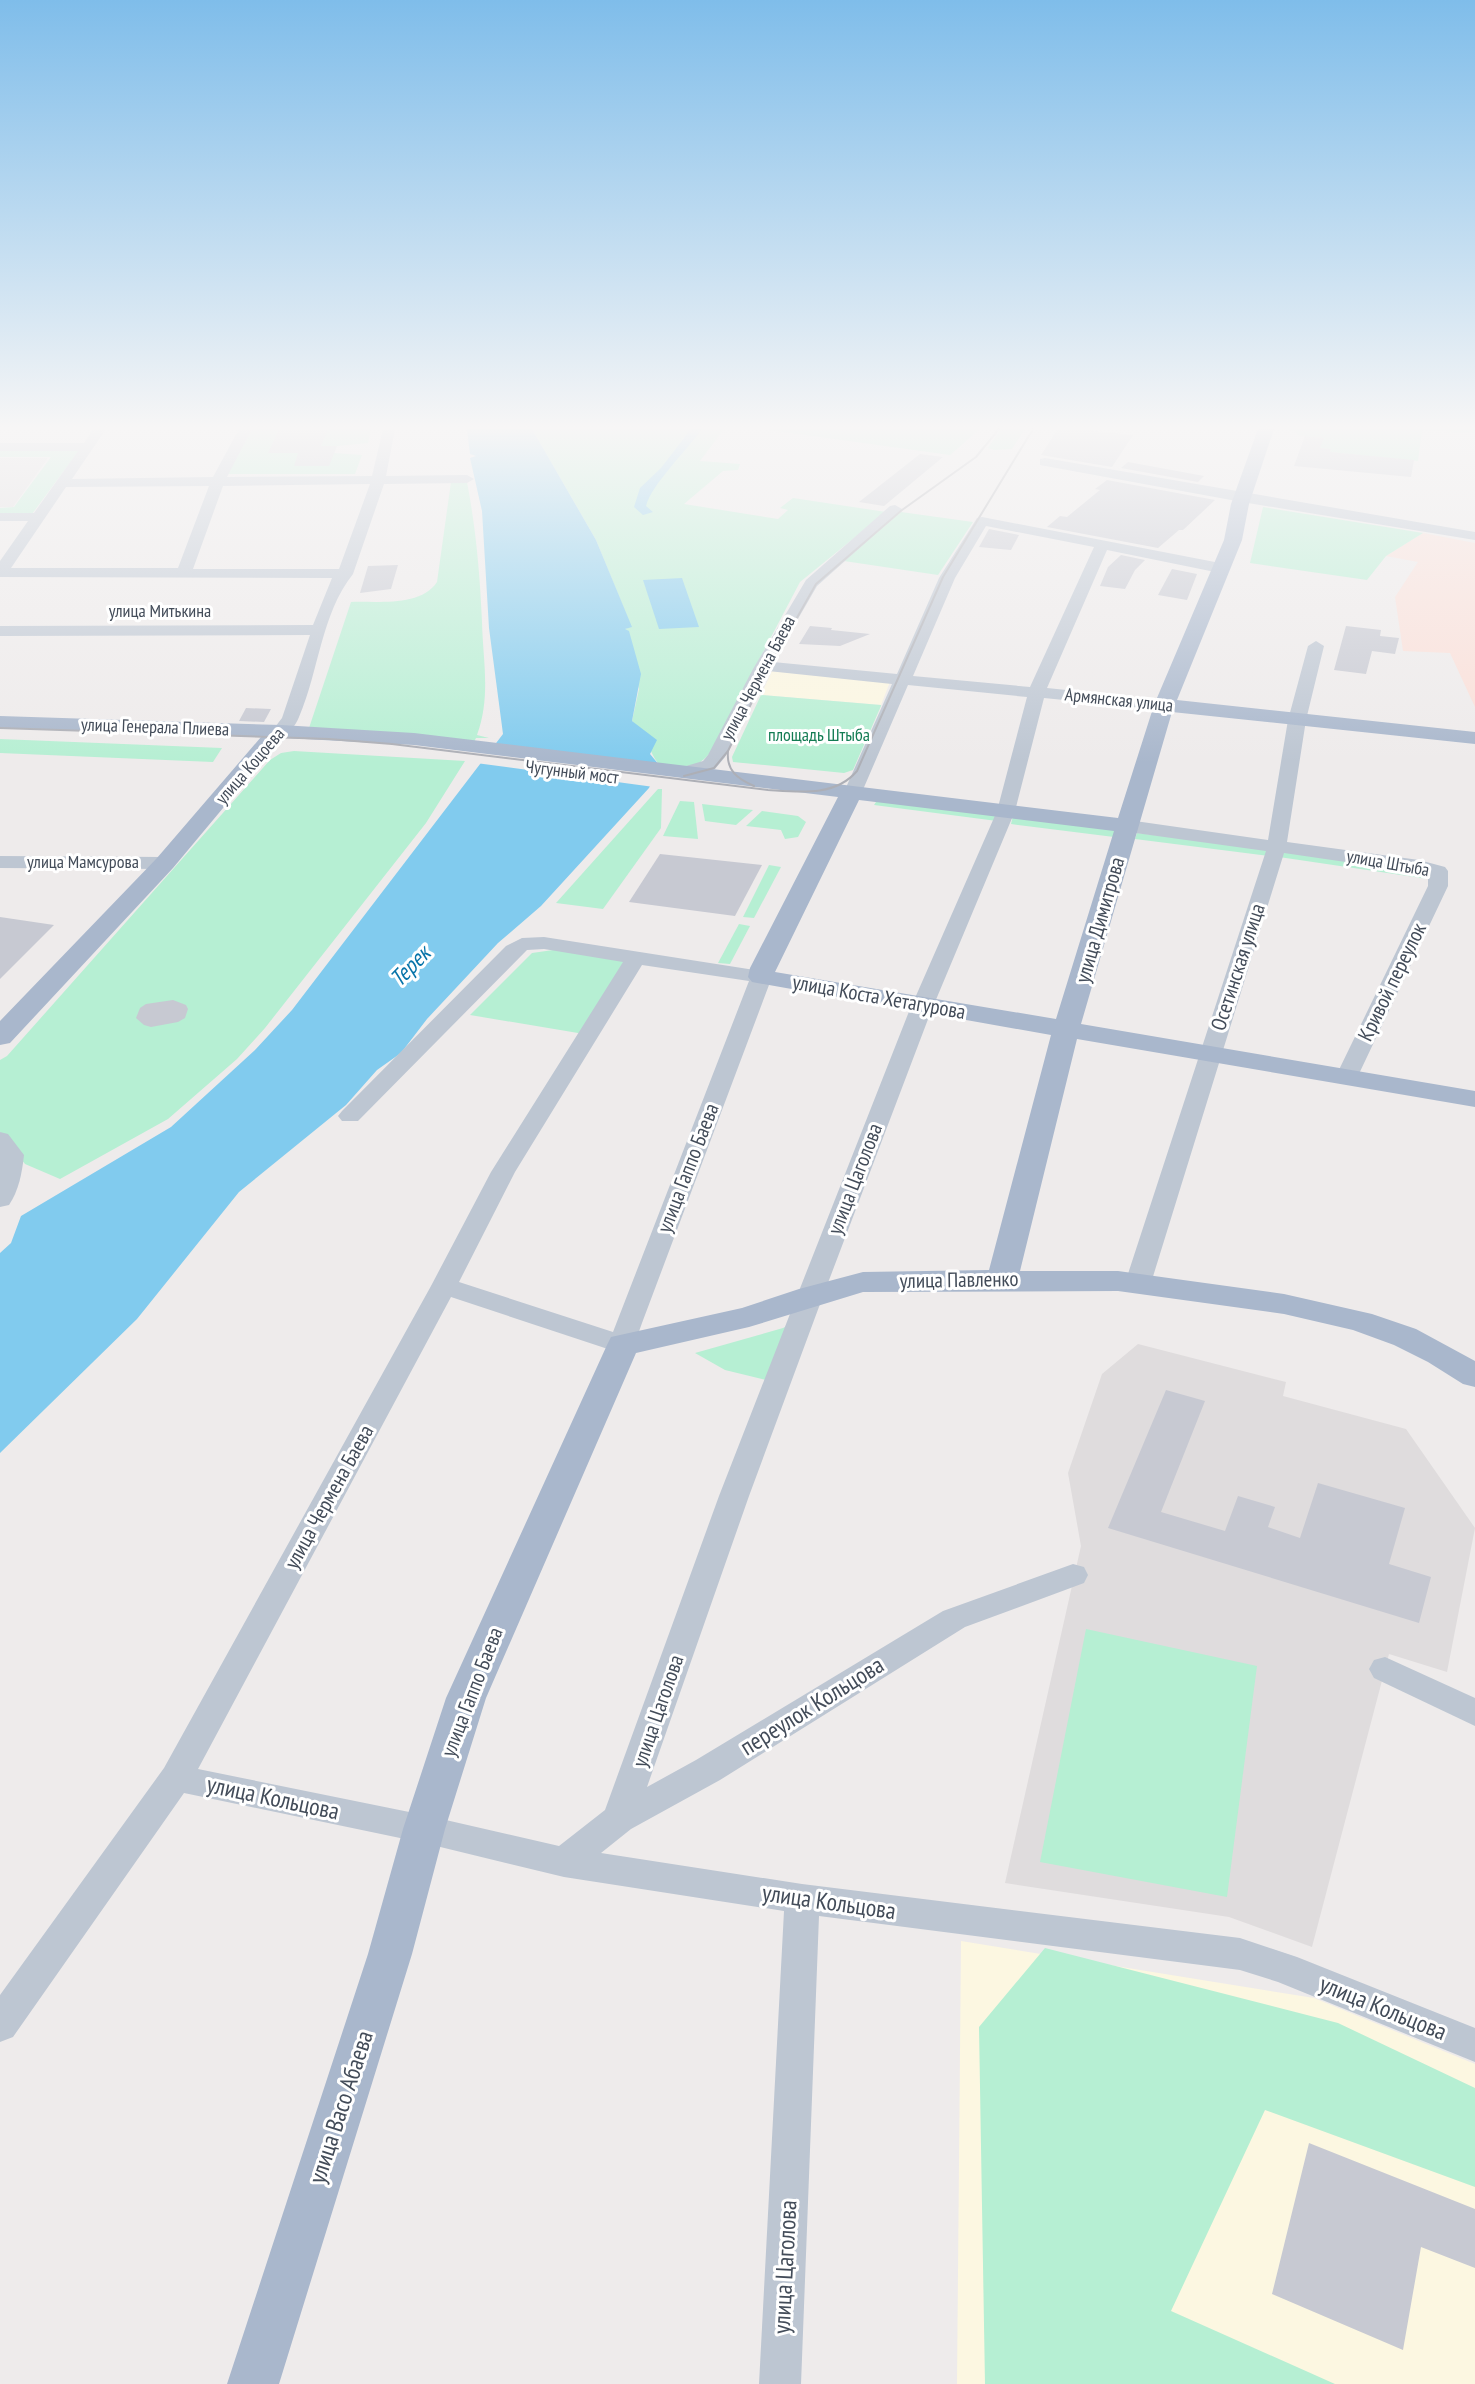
<svg xmlns="http://www.w3.org/2000/svg" width="1475" height="2384" font-family="'PT Sans Narrow',sans-serif">
  <style>
    .commercial { fill: #fcf7e1 }
    .education { fill: #dfdcdd }
    .medical { fill: #fbdfd8 }
    .green { fill: #b6efd3 }
    .water { fill: #81cbee }
    .pier { fill: #eeebeb }
    .lines { fill: none; stroke-linecap: round; stroke-linejoin: round }
    .canal { fill: #81cbee; fill-rule: evenodd }
    .building { fill: #c7c9d2 }
    .minor { fill: #bdc6d2; fill-rule: evenodd }
    .major { fill: #a9b7cc; fill-rule: evenodd }
    .tram { stroke: #adafb6; stroke-width: 2 }
    .labels { text-anchor: middle; stroke-width: 6; stroke-linejoin: round; paint-order: stroke }
    .far-street-label { font-size: 18px; fill: #434c59; stroke: #fff }
    .far-park-label { font-size: 18px; fill: #137c53; stroke: #fff }
    .street-label { font-size: 21px; fill: #434c59; stroke: #fff }
    .water-label { font-size: 23px; font-style: italic; fill: #0774a9; stroke: #fff }
    .near-street-label { font-size: 24px; fill: #434c59; stroke: #fff }
  </style>
  <rect width="100%" height="100%" fill="#eeebeb"/>
  <g class="commercial">
    <path d="M772 671 890 682 881 705 761 695Z"/>
    <path d="M961 1941 1314 1998 1475 2064V2384H957Z"/>
  </g>
  <g class="education">
    <path d="M0 458H48L13 507H0Z"/>
    <path d="M1138 1344 1286 1382 1283 1396 1406 1429 1475 1528 1447 1672 1389 1654 1312 1947 1229 1917 1005 1883 1081 1546 1068 1473 1102 1374Z"/>
  </g>
  <path class="medical" d="M1423 533 1475 543V707L1450 653 1403 651 1395 597 1418 562 1386 556Z"/>
  <g class="green">
    <path d="M252 429H371L368 443 337 446 334 453 362 455 355 474H228Z"/>
    <path d="M532 429H724L700 461 740 464 738 470 723 471 684 504 778 519 788 510 780 508 793 498 886 512 800 582 710 753C695 771 681 769 660 766 648 751 646 733 632 721L639 689 625 629 631 626 596 540Z"/>
    <path d="M762 429H980L950 455Z"/>
    <path d="M1001 429H1025L1012 449 994 450 988 448Z"/>
    <path d="M1285 429H1475V433L1422 430 1418 461 1330 452 1331 449 1320 448 1323 438 1297 435V432Z"/>
    <path d="M0 449H80L32 514 0 515V508L14 507 51 457H0Z"/>
    <path d="M451 482H467C476 529 480 575 482 622 483 662 491 696 477 735L489 738H476L473 744 309 728 351 602C377 601 421 607 437 582Z"/>
    <path d="M1263 507 1423 533 1386 556 1367 580 1250 563Z"/>
    <path d="M901 512 973 522 938 575 844 561Z"/>
    <path d="M761 695 881 705V706L853 770 844 773 733 762 732 757Z"/>
    <path d="M0 739 222 748 213 762 0 753Z"/>
    <path d="M294 751 465 761 426 823 265 1028 237 1059 168 1119 60 1179 25 1164 0 1132V1060L7 1056 270 760 281 753Z"/>
    <path d="M658 789H662L661 828 603 909 556 903Z"/>
    <path d="M878 799 999 816 997 821 874 805Z"/>
    <path d="M680 801 694 802 698 839 663 836Z"/>
    <path d="M702 804 753 810 736 825 705 821Z"/>
    <path d="M762 811 798 816 806 822 798 837 785 839 781 830 746 826Z"/>
    <path d="M1013 816 1123 831 1122 838 1011 824Z"/>
    <path d="M1137 833 1270 849 1269 856 1135 839Z"/>
    <path d="M1281 851 1436 874 1435 880 1279 857Z"/>
    <path d="M769 865 781 867 754 918 743 917Z"/>
    <path d="M739 924 750 926 730 964 718 963Z"/>
    <path d="M560 949 630 959 584 1034 470 1015 532 953Z"/>
    <path d="M802 1319 770 1381 725 1370 695 1353 783 1328Z"/>
    <path d="M1086 1629 1257 1666 1227 1897 1040 1862Z"/>
    <path d="M1045 1948 1338 2023 1475 2088V2187L1265 2110 1171 2311 1335 2384H985L979 2027Z"/>
  </g>
  <g class="water">
    <path d="M467 429H532L596 540 632 627 625 629 629 631 641 674 632 721 657 740 650 754 660 766 649 788 541 906 498 943 427 1019 401 1053 377 1070 346 1105 239 1192 137 1319 0 1453V1253L11 1243 21 1216 171 1127 255 1050 292 1010 503 734 489 628 482 511 470 458 476 456 470 454Z"/>
    <path d="M682 578 699 627 659 629 643 580Z"/>
  </g>
  <path class="pier" d="M490 745 664 767 654 787 476 763Z"/>
  <g class="lines">
    <path class="canal" d="M691 429H702C688 449 651 485 646 506L653 512 643 515 634 507 640 488 661 468Z"/>
  </g>
  <g class="building">
    <path d="M279 429H328L321 446H337L329 466H294L298 453H268Z"/>
    <path d="M1058 429H1078L1133 435 1112 467 1041 455Z"/>
    <path d="M1305 436 1324 438 1320 448 1331 449 1330 452 1414 460 1411 477 1294 466Z"/>
    <path d="M920 454 943 457 884 506 859 502Z"/>
    <path d="M1128 462 1204 476 1198 482 1121 468Z"/>
    <path d="M1107 480 1215 500 1183 530H1179L1158 548 1047 527 1060 516 1067 517 1100 490 1095 489Z"/>
    <path d="M989 529 1019 535 1011 550 979 547Z"/>
    <path d="M1121 555 1145 560 1135 570 1125 589 1100 586 1108 567Z"/>
    <path d="M398 565 391 589 360 593 368 566Z"/>
    <path d="M1172 569 1197 574 1187 600 1158 595Z"/>
    <path d="M810 626 832 628 831 630 870 634 840 646 799 644Z"/>
    <path d="M1346 626 1381 630 1380 636 1399 638 1395 654 1372 651 1366 674 1334 670Z"/>
    <path d="M246 708 271 709 264 722 239 721Z"/>
    <path d="M660 854 762 865 735 916 629 902Z"/>
    <path d="M0 917 54 925 0 979Z"/>
    <path d="M173 1000 186 1005 188 1009 185 1018 178 1022 151 1027 144 1025 136 1018 140 1008 146 1004Z"/>
    <path d="M1166 1390 1205 1401 1161 1512 1225 1531 1238 1496 1275 1507 1268 1527 1300 1538 1318 1483 1405 1508 1389 1564 1431 1577 1419 1623 1108 1528Z"/>
    <path d="M1309 2143 1475 2209V2268L1421 2247 1403 2350 1272 2294Z"/>
  </g>
  <g class="lines">
    <g class="minor">
      <path d="M93 429H106L72 479 213 477 239 429H252L227 477 372 476 383 429H395L386 476 467 475 474 479 467 483 384 484 353 574C321 614 319 671 299 717 296 725 289 734 281 736L272 731 282 718 310 635 0 636V626L313 625 332 578 0 577V561L28 521H0V513H34L78 451H0V443H84ZM370 484 339 569H193L223 486ZM209 486 178 568H11L66 487Z"/>
      <path d="M1045 458 1475 532V540L1242 502 1040 465V459Z"/>
      <path d="M895 505 902 509 900 512 817 586 773 662 897 674 939 578 977 518 982 517 1220 563 1228 568 1220 573 1107 550 1047 688 1164 700 1173 705 1164 710 1044 698 1015 811 930 1014 823 1296 749 1496 647 1787 696 1760 943 1611 1073 1564 1084 1567 1088 1575 1084 1583 965 1627 720 1780 631 1829 601 1853 802 1884 1240 1938 1297 1957 1475 2028V2062L1278 1982 1240 1970 819 1916 801 2384H759L784 1911 564 1877 424 1843 184 1793 13 2037 0 2042V1995L164 1768 431 1286 491 1172 623 962 544 949 527 950 358 1121H342L338 1116 342 1111 506 946 522 938 544 937 761 971 769 972 772 977 642 1323 632 1351 623 1354 451 1297 198 1769 424 1815 559 1846 605 1810 719 1496 797 1296 908 1014 997 811 1027 697 908 685 862 792 853 798 844 792 892 684 768 671 725 757 715 769 682 778 673 773 676 769 703 761 708 755 753 669 806 580 890 506ZM986 526 1094 547 1030 687 913 676 955 578ZM642 965 749 981 613 1332 459 1282 515 1172Z"/>
      <path d="M1316 641 1324 646 1306 720 1287 842 1419 860 1445 867 1448 871V886L1357 1078 1354 1083H1338L1335 1078 1428 886V874L1284 853 1151 1283 1147 1289 1138 1291 1129 1289 1125 1283 1266 851 1128 832 1119 826 1128 820 1268 840 1288 720 1308 646Z"/>
      <path d="M0 856 165 857 175 863 165 869 0 868Z"/>
      <path d="M0 1132 8 1134 24 1155C22 1173 19 1190 9 1205L0 1207Z"/>
      <path d="M1385 1657 1475 1698V1726L1374 1678 1369 1669 1374 1660Z"/>
    </g>
    <path class="major" d="M1258 429H1274L1249 504 1242 540 1177 700 1475 732V744L1172 712 1081 1024 1475 1091V1107L1077 1039 1020 1271H1118L1284 1294 1372 1314 1416 1329 1475 1361V1387L1463 1384 1428 1362 1394 1345 1353 1330 1284 1314 1118 1291 863 1292 749 1327 636 1353 486 1698 445 1829 412 1954 279 2384H227L368 1954 403 1829 446 1698 607 1345 611 1337 742 1308 799 1289 863 1272 989 1270 1051 1035 752 982 748 977 750 968 838 797 414 745 286 738 268 754 173 868 10 1043 0 1045V1021L157 858 261 737 0 728V716L281 725 414 733 1118 818 1154 705 1224 540 1231 504ZM859 800 1114 831 1056 1019 775 972Z"/>
    <g class="tram">
      <path d="M0 728 329 739 392 744 768 790C799 792 835 797 857 771L943 577 1033 429"/>
      <path d="M728 751C726 771 738 779 754 786"/>
      <path d="M684 776 714 768 728 751 768 669 816 584 902 510 976 457 999 429"/>
    </g>
  </g>
  <linearGradient id="sky" x2="0" y2="1"><stop stop-color="#7fbdea"/><stop offset="0.56" stop-color="#f7f6f6"/><stop offset="1" stop-color="#f7f6f6" stop-opacity="0"/></linearGradient>
  <rect width="1475" height="763" fill="url(#sky)"/>
  <g class="labels">
    <g class="far-street-label">
      <text x="160" y="617">улица Митькина</text>
      <text transform="translate(758 678) rotate(-62)" y="6">улица Чермена Баева</text>
      <text transform="translate(1119 700) rotate(6)" y="6">Армянская улица</text>
      <text transform="translate(155 727) rotate(2)" y="6">улица Генерала Плиева</text>
      <text transform="translate(250 766) rotate(-49)" y="6">улица Коцоева</text>
      <text transform="translate(572 772) rotate(7)" y="6">Чугунный мост</text>
      <text x="83" y="868">улица Мамсурова</text>
      <text transform="translate(1388 863) rotate(10)" y="6">улица Штыба</text>
    </g>
    <g class="far-park-label">
      <text x="819" y="741">площадь Штыба</text>
    </g>
    <g class="street-label">
      <text transform="translate(1100 920) rotate(-74)" y="7">улица Димитрова</text>
      <text transform="translate(1238 967) rotate(-72)" y="7">Осетинская улица</text>
      <text transform="translate(1392 982) rotate(-64)" y="7">Кривой переулок</text>
      <text transform="translate(879 997) rotate(10)" y="7">улица Коста Хетагурова</text>
      <text transform="translate(688 1168) rotate(-69)" y="7">улица Гаппо Баева</text>
      <text transform="translate(855 1179) rotate(-69)" y="7">улица Цаголова</text>
      <text transform="translate(959 1280) rotate(-1)" y="7">улица Павленко</text>
      <text transform="translate(329 1497) rotate(-61)" y="7">улица Чермена Баева</text>
      <text transform="translate(472 1692) rotate(-69)" y="7">улица Гаппо Баева</text>
      <text transform="translate(658 1711) rotate(-71)" y="7">улица Цаголова</text>
    </g>
    <g class="water-label">
      <text transform="translate(410 966) rotate(-46)" y="8">Терек</text>
    </g>
    <g class="near-street-label">
      <text transform="translate(812 1706) rotate(-32)" y="8">переулок Кольцова</text>
      <text transform="translate(273 1798) rotate(12)" y="8">улица Кольцова</text>
      <text transform="translate(829 1902) rotate(8)" y="8">улица Кольцова</text>
      <text transform="translate(1383 2008) rotate(22)" y="8">улица Кольцова</text>
      <text transform="translate(341 2107) rotate(-72)" y="8">улица Васо Абаева</text>
      <text transform="translate(785 2267) rotate(-87)" y="8">улица Цаголова</text>
    </g>
  </g>
</svg>
